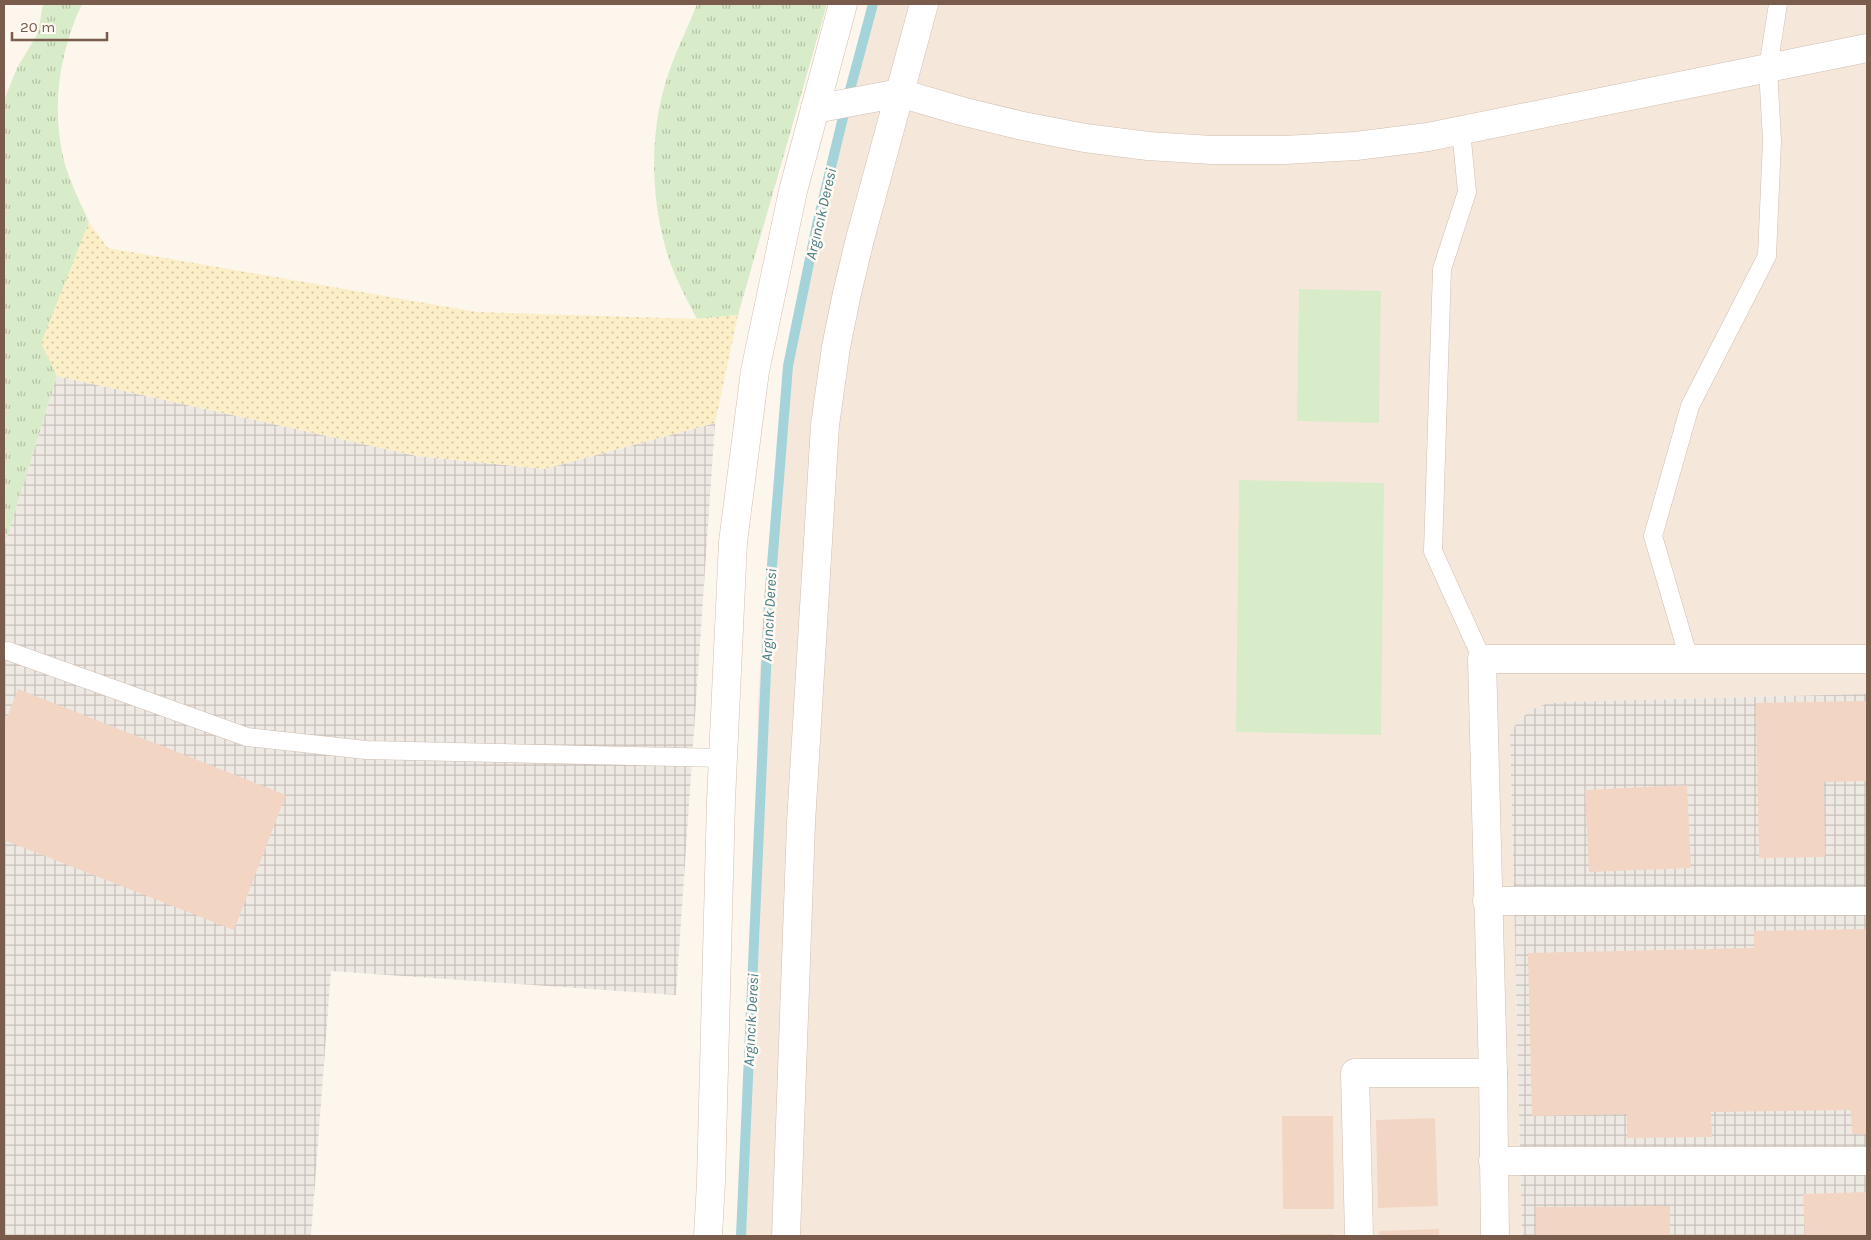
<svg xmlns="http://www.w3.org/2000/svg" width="1871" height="1240" font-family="Karla,sans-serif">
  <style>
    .residential { fill: #f5e8da }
    .industrial { fill: url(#industrial-grid) }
    .grass { fill: url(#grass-tufts) }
    .sand { fill: url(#sand-dots) }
    .pitch { fill: #d8ecc9 }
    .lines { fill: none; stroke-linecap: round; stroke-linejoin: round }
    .stream { stroke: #a5d3da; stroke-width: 10 }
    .building { fill: #f3d5c3 }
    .service-casing { stroke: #d1beb0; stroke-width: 19 }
    .minor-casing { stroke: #d1beb0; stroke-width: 29 }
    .service { stroke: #fff; stroke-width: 18 }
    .minor { stroke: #fff; stroke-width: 28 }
    .labels { text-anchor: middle; stroke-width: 5; stroke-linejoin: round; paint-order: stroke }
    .water-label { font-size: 15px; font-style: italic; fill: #437c86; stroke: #fffaf3 }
  </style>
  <defs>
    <pattern id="industrial-grid" width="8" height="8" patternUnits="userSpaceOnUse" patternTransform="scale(1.25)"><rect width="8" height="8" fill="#efe9e4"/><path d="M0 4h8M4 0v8" fill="none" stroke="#c7c0bb"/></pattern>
    <pattern id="grass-tufts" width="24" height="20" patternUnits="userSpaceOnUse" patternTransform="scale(1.25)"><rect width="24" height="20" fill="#d8ecc9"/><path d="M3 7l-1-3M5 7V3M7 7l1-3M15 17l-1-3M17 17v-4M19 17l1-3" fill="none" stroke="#b4c2a5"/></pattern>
    <pattern id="sand-dots" width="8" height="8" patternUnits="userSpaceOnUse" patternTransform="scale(1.25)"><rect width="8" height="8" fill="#fcefc7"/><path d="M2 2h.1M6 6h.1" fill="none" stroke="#d1c5a4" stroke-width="1.8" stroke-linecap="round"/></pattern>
  </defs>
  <rect width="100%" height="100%" fill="#fdf6ec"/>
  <path class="residential" d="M873 4H1867V694L1562 702 1510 732 1522 1236H742L760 927 757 816 758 706 764 596 774 487 789 378 805 281 825 185 849 90Z"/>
  <g class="industrial">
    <path d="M57 376 417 456 544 469 715 423 676 995 331 971 311 1236H4V547Z"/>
    <path d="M1867 694V1236H1522L1510 732 1520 720 1531 710 1546 704 1562 702Z"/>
  </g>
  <g class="grass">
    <path d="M43 4H82C59 53 51 108 64 161 70 182 80 202 89 222L42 343 57 376 4 547V100L17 68 38 33Z"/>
    <path d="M697 4H827L738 315 697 319C686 298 674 276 667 253 651 198 649 137 666 81 674 54 687 30 697 4Z"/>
  </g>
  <path class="sand" d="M89 222 108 248 477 312 697 319 738 315 715 423 544 469 417 456 57 376 41 343Z"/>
  <g class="pitch">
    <path d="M1299 289 1381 291 1379 423 1297 421Z"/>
    <path d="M1239 480 1384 483 1381 735 1236 732Z"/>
  </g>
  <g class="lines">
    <path class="stream" d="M741 1236 769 603 788 366 816 229 847 101 873 4"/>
  </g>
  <g class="building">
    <path d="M18 689 286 795 234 930 4 840V725Z"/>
    <path d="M1867 701V781L1824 782 1825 857 1759 858 1756 703Z"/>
    <path d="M1687 785 1691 868 1589 872 1585 790Z"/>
    <path d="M1867 929V1134H1852L1851 1110 1711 1112 1712 1137 1627 1138V1114L1532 1116 1528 953 1754 948V931Z"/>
    <path d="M1282 1116H1333L1334 1209H1283Z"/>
    <path d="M1435 1118 1438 1206 1378 1208 1376 1120Z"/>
    <path d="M1867 1192V1236H1805L1803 1194Z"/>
    <path d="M1670 1206V1236H1536V1207Z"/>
    <path d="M1439 1229V1236H1379V1231Z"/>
    <path d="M1280 1234H1334L1335 1236H1280Z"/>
  </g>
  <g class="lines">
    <g class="service-casing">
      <g id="service">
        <path d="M1461 130 1467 192 1442 269 1433 551 1482 659"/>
        <path d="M8 651 247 737 366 750 723 758"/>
        <path d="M1689 659 1653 536 1690 406 1767 256 1772 141 1768 68 1778 4"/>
      </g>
    </g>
    <g class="minor-casing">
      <g id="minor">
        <path d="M815 109 900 93 961 111 1023 126 1085 138 1148 146 1212 150H1284L1356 146 1428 137 1867 48"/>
        <path d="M1487 901H1867"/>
        <path d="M1493 1161H1867"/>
        <path d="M708 1236 711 1182 721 801 733 542 755 371 793 191 843 4"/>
        <path d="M786 1236 801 823 825 425 836 347 847 293 860 239 924 4"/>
        <path d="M1359 1236 1355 1073H1493"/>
        <path d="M1495 1236 1493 1073 1482 659H1867"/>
      </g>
    </g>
    <use href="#service" class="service"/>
    <use href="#minor" class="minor"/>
  </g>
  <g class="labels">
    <g class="water-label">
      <text transform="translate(821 214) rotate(-77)" y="5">Argıncık Deresi</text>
      <text transform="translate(769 615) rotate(-87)" y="5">Argıncık Deresi</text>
      <text transform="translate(751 1020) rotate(-87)" y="5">Argıncık Deresi</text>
    </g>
  </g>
  <rect width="1871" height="1240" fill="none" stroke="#7a5c4d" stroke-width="10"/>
  <path d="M12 32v8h95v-8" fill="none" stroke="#7a5c4d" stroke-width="2.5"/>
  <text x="20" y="32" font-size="15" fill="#7a5c4d" stroke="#fffaf3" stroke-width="4" paint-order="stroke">20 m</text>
</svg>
